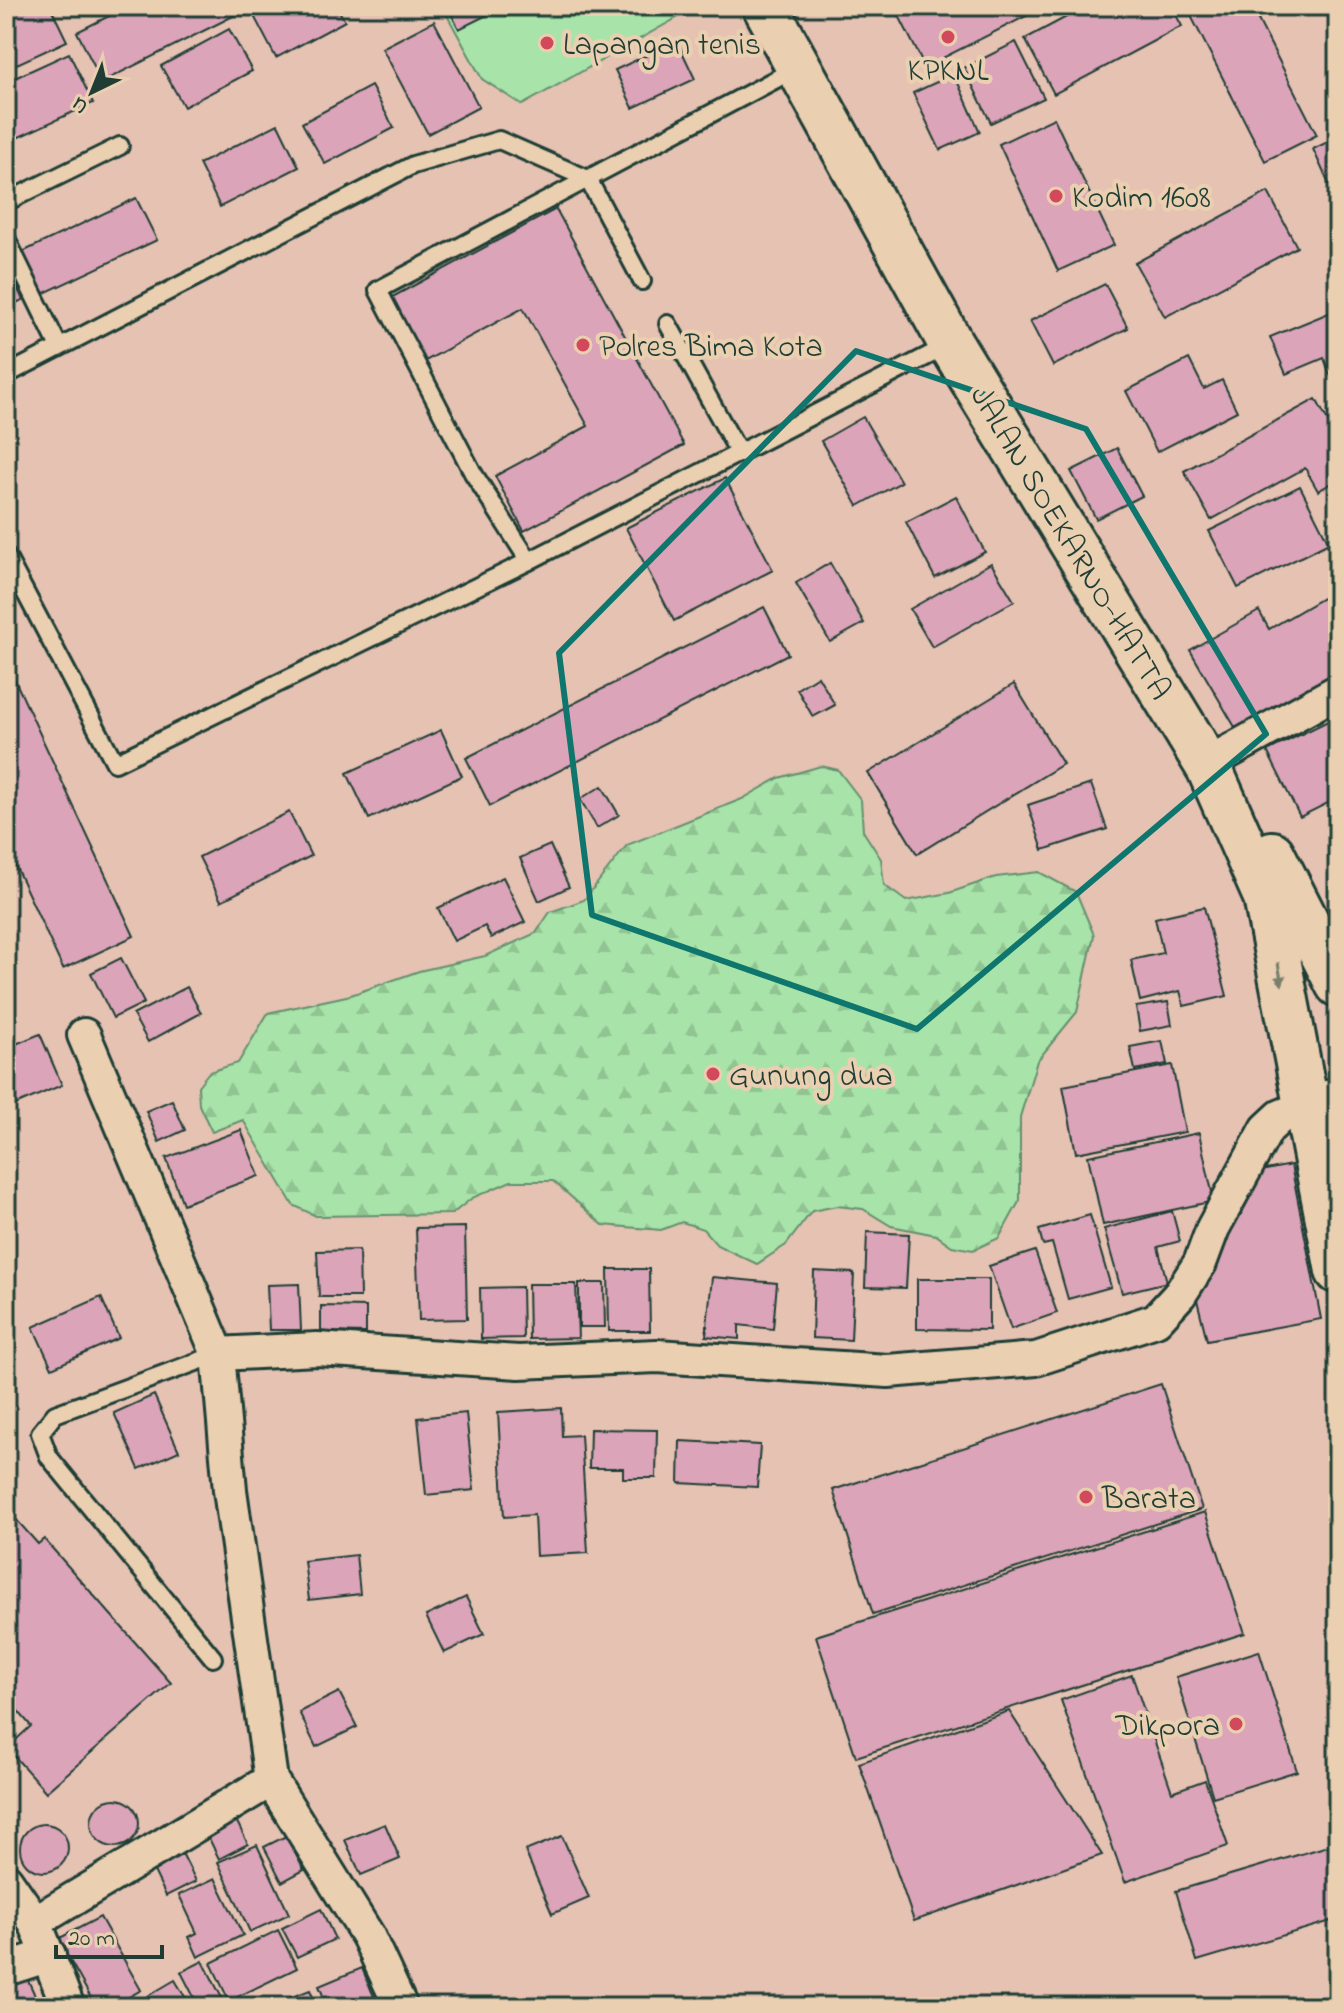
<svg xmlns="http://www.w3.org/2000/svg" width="1344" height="2013" font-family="'Indie Flower',sans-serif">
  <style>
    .green { fill: #a8e3a9; stroke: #64906e; stroke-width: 2 }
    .forest { fill: url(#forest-firs); stroke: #64906e; stroke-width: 2 }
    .building { fill: #dca4b8; stroke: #1f3d34; stroke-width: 2 }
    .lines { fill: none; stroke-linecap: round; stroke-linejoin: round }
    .lane-casing { stroke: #1f3d34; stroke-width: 22 }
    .street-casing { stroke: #1f3d34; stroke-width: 38 }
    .highway-casing { stroke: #1f3d34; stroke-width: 50 }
    .lane { stroke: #eacfb1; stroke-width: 16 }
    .street { stroke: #eacfb1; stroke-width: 32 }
    .highway { stroke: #eacfb1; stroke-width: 44 }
    .oneway { fill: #7a7f6c }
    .marked { fill: none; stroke: #0f766e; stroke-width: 6; stroke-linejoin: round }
    .poi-dot { fill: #d1495b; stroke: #eacfb1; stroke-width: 3 }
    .labels { text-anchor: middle; stroke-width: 8; stroke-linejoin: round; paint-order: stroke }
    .poi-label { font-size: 32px; fill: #1f3d34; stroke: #eacfb1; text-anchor: start }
    .street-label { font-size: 32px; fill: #1f3d34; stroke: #eacfb1 }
  </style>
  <defs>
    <pattern id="forest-firs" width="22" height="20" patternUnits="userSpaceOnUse" patternTransform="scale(2)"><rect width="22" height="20" fill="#a8e3a9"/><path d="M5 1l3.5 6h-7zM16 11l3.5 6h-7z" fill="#90c492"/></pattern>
  </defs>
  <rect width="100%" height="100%" fill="#e6c2b3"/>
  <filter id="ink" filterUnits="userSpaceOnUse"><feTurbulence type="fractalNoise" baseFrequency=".0125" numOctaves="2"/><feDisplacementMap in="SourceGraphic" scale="16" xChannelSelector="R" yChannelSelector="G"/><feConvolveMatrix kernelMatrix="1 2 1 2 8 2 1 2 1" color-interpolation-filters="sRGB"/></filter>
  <g filter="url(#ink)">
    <path class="green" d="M442 6H698L522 105 482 79Z"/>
    <path class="forest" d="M821 766 838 770 861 800 863 831 881 859 884 885 906 901 949 893 996 877 1039 872 1076 892 1094 935 1077 1012 1037 1061 1020 1117V1200L999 1238 973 1250 952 1246 936 1235 891 1226 863 1209 837 1206 812 1211 786 1245 757 1264 717 1245 703 1229 682 1222 661 1230 603 1225 553 1181H511L472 1198 452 1214 316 1216 293 1205 243 1120 212 1132 199 1105 198 1086 209 1072 238 1063 268 1013 351 995 419 971 485 956 536 933 550 912 584 900 627 845 742 799 779 778Z"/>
    <g class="building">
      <path d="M50 6 67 41 6 69V7Z"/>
      <path d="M129 6H253L102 82 77 32Z"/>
      <path d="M274 6H336L345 21 276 58 254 16Z"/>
      <path d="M447 6H487L491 13 459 29Z"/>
      <path d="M894 6H1046L925 67Z"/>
      <path d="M1087 6H1171L1182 26 1054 94 1025 39Z"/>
      <path d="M1186 6H1251L1317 135 1265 161Z"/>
      <path d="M434 21 479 107 428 134 382 48Z"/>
      <path d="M229 29 252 71 184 107 161 66Z"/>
      <path d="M677 41 695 79 633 108 615 70Z"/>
      <path d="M1016 42 1044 98 991 123 964 68Z"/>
      <path d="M69 53 93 103 6 143V82Z"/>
      <path d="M954 74 980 132 940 150 913 93Z"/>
      <path d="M371 86 394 128 325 164 302 123Z"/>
      <path d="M1054 118 1114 245 1058 271 999 144Z"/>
      <path d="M278 124 299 167 220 207 199 164Z"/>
      <path d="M1338 137V204L1313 149Z"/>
      <path d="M1268 192 1297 247 1165 317 1135 263Z"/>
      <path d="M136 198 157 240 36 297 16 255Z"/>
      <path d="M556 209 684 445 524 531 495 476 588 426 523 308 420 364 385 301Z"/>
      <path d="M6 264 23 300 6 307Z"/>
      <path d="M1105 284 1128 328 1053 366 1030 321Z"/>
      <path d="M1336 310 1338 372 1330 375 1324 358 1286 374 1270 337Z"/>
      <path d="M1189 359 1204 389 1222 380 1237 411 1157 452 1126 391Z"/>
      <path d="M1316 399 1338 440V480L1318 491 1305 468 1211 520 1184 471Z"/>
      <path d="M863 417 901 482 858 506 821 441Z"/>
      <path d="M1117 448 1142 496 1096 519 1071 471Z"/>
      <path d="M725 478 773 570 674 621 626 528Z"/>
      <path d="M1300 486 1329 543 1238 588 1209 531Z"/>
      <path d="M956 496 985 552 935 578 906 522Z"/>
      <path d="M830 563 864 623 830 642 796 583Z"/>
      <path d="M991 563 1014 601 932 647 910 609Z"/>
      <path d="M1338 589V678L1239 734 1190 650 1259 611 1269 629Z"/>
      <path d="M764 607 788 654 490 806 466 758Z"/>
      <path d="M6 661 134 936 63 969 6 846Z"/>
      <path d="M818 676 835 705 813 717 797 689Z"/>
      <path d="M1014 684 1063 764 917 854 868 773Z"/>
      <path d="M1338 716V798L1300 817 1267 751Z"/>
      <path d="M441 730 462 776 369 819 347 773Z"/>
      <path d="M1091 784 1107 829 1043 850 1028 805Z"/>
      <path d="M602 786 619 815 597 828 580 799Z"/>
      <path d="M289 812 311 856 221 901 199 857Z"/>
      <path d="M550 845 569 887 539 901 520 858Z"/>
      <path d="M503 877 525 922 491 938 485 926 454 941 438 908Z"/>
      <path d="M1204 907 1227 996 1184 1006 1180 991 1140 1001 1131 960 1163 953 1155 918Z"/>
      <path d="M121 958 144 1003 113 1018 91 973Z"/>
      <path d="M187 987 201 1013 148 1042 133 1015Z"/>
      <path d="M1168 1002 1172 1025 1140 1031 1136 1007Z"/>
      <path d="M40 1034 62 1085 6 1109V1048Z"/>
      <path d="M1162 1041 1167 1064 1135 1070 1130 1047Z"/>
      <path d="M1172 1065 1185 1132 1076 1153 1063 1086Z"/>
      <path d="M172 1100 185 1130 159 1142 146 1111Z"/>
      <path d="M241 1130 259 1176 183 1204 166 1158Z"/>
      <path d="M1199 1133 1214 1201 1103 1225 1088 1156Z"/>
      <path d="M1291 1165 1321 1319 1207 1340 1196 1296 1251 1173Z"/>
      <path d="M1172 1211 1180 1241 1158 1247 1167 1282 1122 1293 1104 1229Z"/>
      <path d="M1090 1215 1111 1287 1068 1299 1052 1243 1043 1245 1039 1230Z"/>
      <path d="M465 1227 467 1319 419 1320 416 1228Z"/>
      <path d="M867 1232 909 1234 906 1288 865 1287Z"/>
      <path d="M359 1250 360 1297H319L317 1251Z"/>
      <path d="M1035 1251 1057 1313 1011 1329 989 1266Z"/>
      <path d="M608 1269H649L650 1331H609Z"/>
      <path d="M814 1271 854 1273 851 1340 812 1338Z"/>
      <path d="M712 1277 777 1283 773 1329 739 1325V1339L706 1336Z"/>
      <path d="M917 1279H989V1330L917 1329Z"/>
      <path d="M579 1283H604L605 1327H579Z"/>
      <path d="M299 1284 301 1330H269L267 1285Z"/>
      <path d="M528 1284H576L578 1338 529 1339Z"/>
      <path d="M522 1287 523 1338 481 1339 480 1288Z"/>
      <path d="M101 1297 119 1338 52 1368 33 1327Z"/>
      <path d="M321 1306 366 1307V1333L321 1332Z"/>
      <path d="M1161 1384 1202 1509 873 1614 833 1490Z"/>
      <path d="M154 1395 179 1451 139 1469 114 1413Z"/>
      <path d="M561 1408 562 1436 581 1435 588 1553 536 1556 534 1515 504 1517 498 1412Z"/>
      <path d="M466 1413 474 1490 426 1495 418 1418Z"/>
      <path d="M590 1429 657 1430 656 1478H623V1468H589Z"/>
      <path d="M680 1441 760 1445 757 1487 679 1483Z"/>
      <path d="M6 1508 38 1544 44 1539 171 1683 46 1792 7 1748 31 1726 6 1697Z"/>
      <path d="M1205 1512 1245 1633 856 1757 816 1636Z"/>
      <path d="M356 1555 360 1594 309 1600 304 1561Z"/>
      <path d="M466 1597 484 1634 444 1653 426 1616Z"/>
      <path d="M1259 1651 1297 1771 1213 1797 1176 1677Z"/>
      <path d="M1132 1675 1172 1792 1205 1780 1228 1846 1125 1882 1061 1700Z"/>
      <path d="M339 1692 357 1727 316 1747 299 1712Z"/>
      <path d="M1009 1711 1102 1855 914 1921 859 1763Z"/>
      <circle cx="115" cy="1823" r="24"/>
      <path d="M233 1814 248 1844 219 1859 204 1828Z"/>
      <path d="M385 1824 400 1859 361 1875 345 1840Z"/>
      <circle cx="44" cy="1848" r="24"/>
      <path d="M286 1836 304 1870 282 1882 264 1847Z"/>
      <path d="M562 1836 589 1898 552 1914 525 1851Z"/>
      <path d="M257 1845 289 1914 250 1932 218 1862Z"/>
      <path d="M1328 1846 1333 1863 1338 1861V1919L1197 1961 1176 1891Z"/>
      <path d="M181 1851 196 1881 166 1896 151 1865Z"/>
      <path d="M215 1878 243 1935 198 1957 189 1937 197 1933 179 1895Z"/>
      <path d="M321 1909 335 1939 297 1957 282 1928Z"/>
      <path d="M100 1917 141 1990 111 2007H96L58 1939Z"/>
      <path d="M278 1930 297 1968 229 2001 211 1963Z"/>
      <path d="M19 1960 37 2000 22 2007H6V1966Z"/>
      <path d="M203 1961 225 2004 218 2007H199L181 1972Z"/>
      <path d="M362 1968 378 2006 328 2007 319 1986Z"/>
      <path d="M175 1980 191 2007H129Z"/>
      <path d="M310 1990 317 2007H274L273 2004Z"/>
    </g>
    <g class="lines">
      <g class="lane-casing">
        <g id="lane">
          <path d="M797 68 378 290 473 473 529 561 949 345"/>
          <path d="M6 202 120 146"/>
          <path d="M6 238 59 347"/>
          <path d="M668 324 739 453"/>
          <path d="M6 375 413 165 499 140 588 179 642 281"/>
          <path d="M6 556 115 763 529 561"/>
          <path d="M213 1658 49 1457 40 1433 55 1414 218 1354"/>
        </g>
      </g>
      <g class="street-casing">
        <g id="street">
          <path d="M1221 756 1338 691"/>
          <path d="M84 1035 218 1354"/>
          <path d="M6 1880 35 1922"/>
          <path d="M6 1969 49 1955"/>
          <path d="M68 2007 35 1922 271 1780"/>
          <path d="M401 2007 368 1936 271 1780 230 1490 218 1354 317 1349 519 1362 657 1356 888 1371 1036 1359 1156 1320 1180 1294 1200 1263 1213 1228 1267 1129 1281 1116 1338 1093"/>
        </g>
      </g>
      <g class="highway-casing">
        <g id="highway">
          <path d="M765 6 951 344 1209 768 1266 897 1338 1271"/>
          <path d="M1272 854 1338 984"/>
        </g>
      </g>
      <use href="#lane" class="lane"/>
      <use href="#street" class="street"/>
      <use href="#highway" class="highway"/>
    </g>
    <defs><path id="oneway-solid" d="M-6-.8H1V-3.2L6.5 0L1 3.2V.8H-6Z" transform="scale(2)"/></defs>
    <use class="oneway" href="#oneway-solid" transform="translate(1280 974) rotate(80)"/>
  </g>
  <path class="marked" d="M856 351 1086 429 1266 734 917 1029 592 915 559 653Z"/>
  <g class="poi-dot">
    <circle cx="948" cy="37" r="8"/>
    <circle cx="547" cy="43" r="8"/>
    <circle cx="1056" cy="196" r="8"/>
    <circle cx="583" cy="345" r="8"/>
    <circle cx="713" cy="1074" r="8"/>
    <circle cx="1086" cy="1497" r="8"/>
    <circle cx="1236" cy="1724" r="8"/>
  </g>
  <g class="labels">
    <g class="poi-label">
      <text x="563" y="54">Lapangan tenis</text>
      <text x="948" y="80" text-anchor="middle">KPKNL</text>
      <text x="1072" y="207">Kodim 1608</text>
      <text x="599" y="356">Polres Bima Kota</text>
      <text x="729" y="1085">Gunung dua</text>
      <text x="1102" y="1508">Barata</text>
      <text x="1220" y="1735" text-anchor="end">Dikpora</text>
    </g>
    <g class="street-label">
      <text transform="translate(1072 542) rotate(59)" y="11">JALAN SOEKARNO-HATTA</text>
    </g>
  </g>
  <rect width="1344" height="2013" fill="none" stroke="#eacfb1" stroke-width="32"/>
  <rect x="16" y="16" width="1312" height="1981" fill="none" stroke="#1f3d34" stroke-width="3" filter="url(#ink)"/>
  <g transform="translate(92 92) rotate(223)" stroke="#eacfb1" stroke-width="6" paint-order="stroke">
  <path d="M0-6L14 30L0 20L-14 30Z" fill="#1f3d34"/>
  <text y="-12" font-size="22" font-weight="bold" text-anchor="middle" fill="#1f3d34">U</text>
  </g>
  <path d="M56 1945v12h106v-12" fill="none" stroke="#1f3d34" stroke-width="4"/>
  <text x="68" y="1945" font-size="24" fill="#1f3d34" stroke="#eacfb1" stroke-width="6" paint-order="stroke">20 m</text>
</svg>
